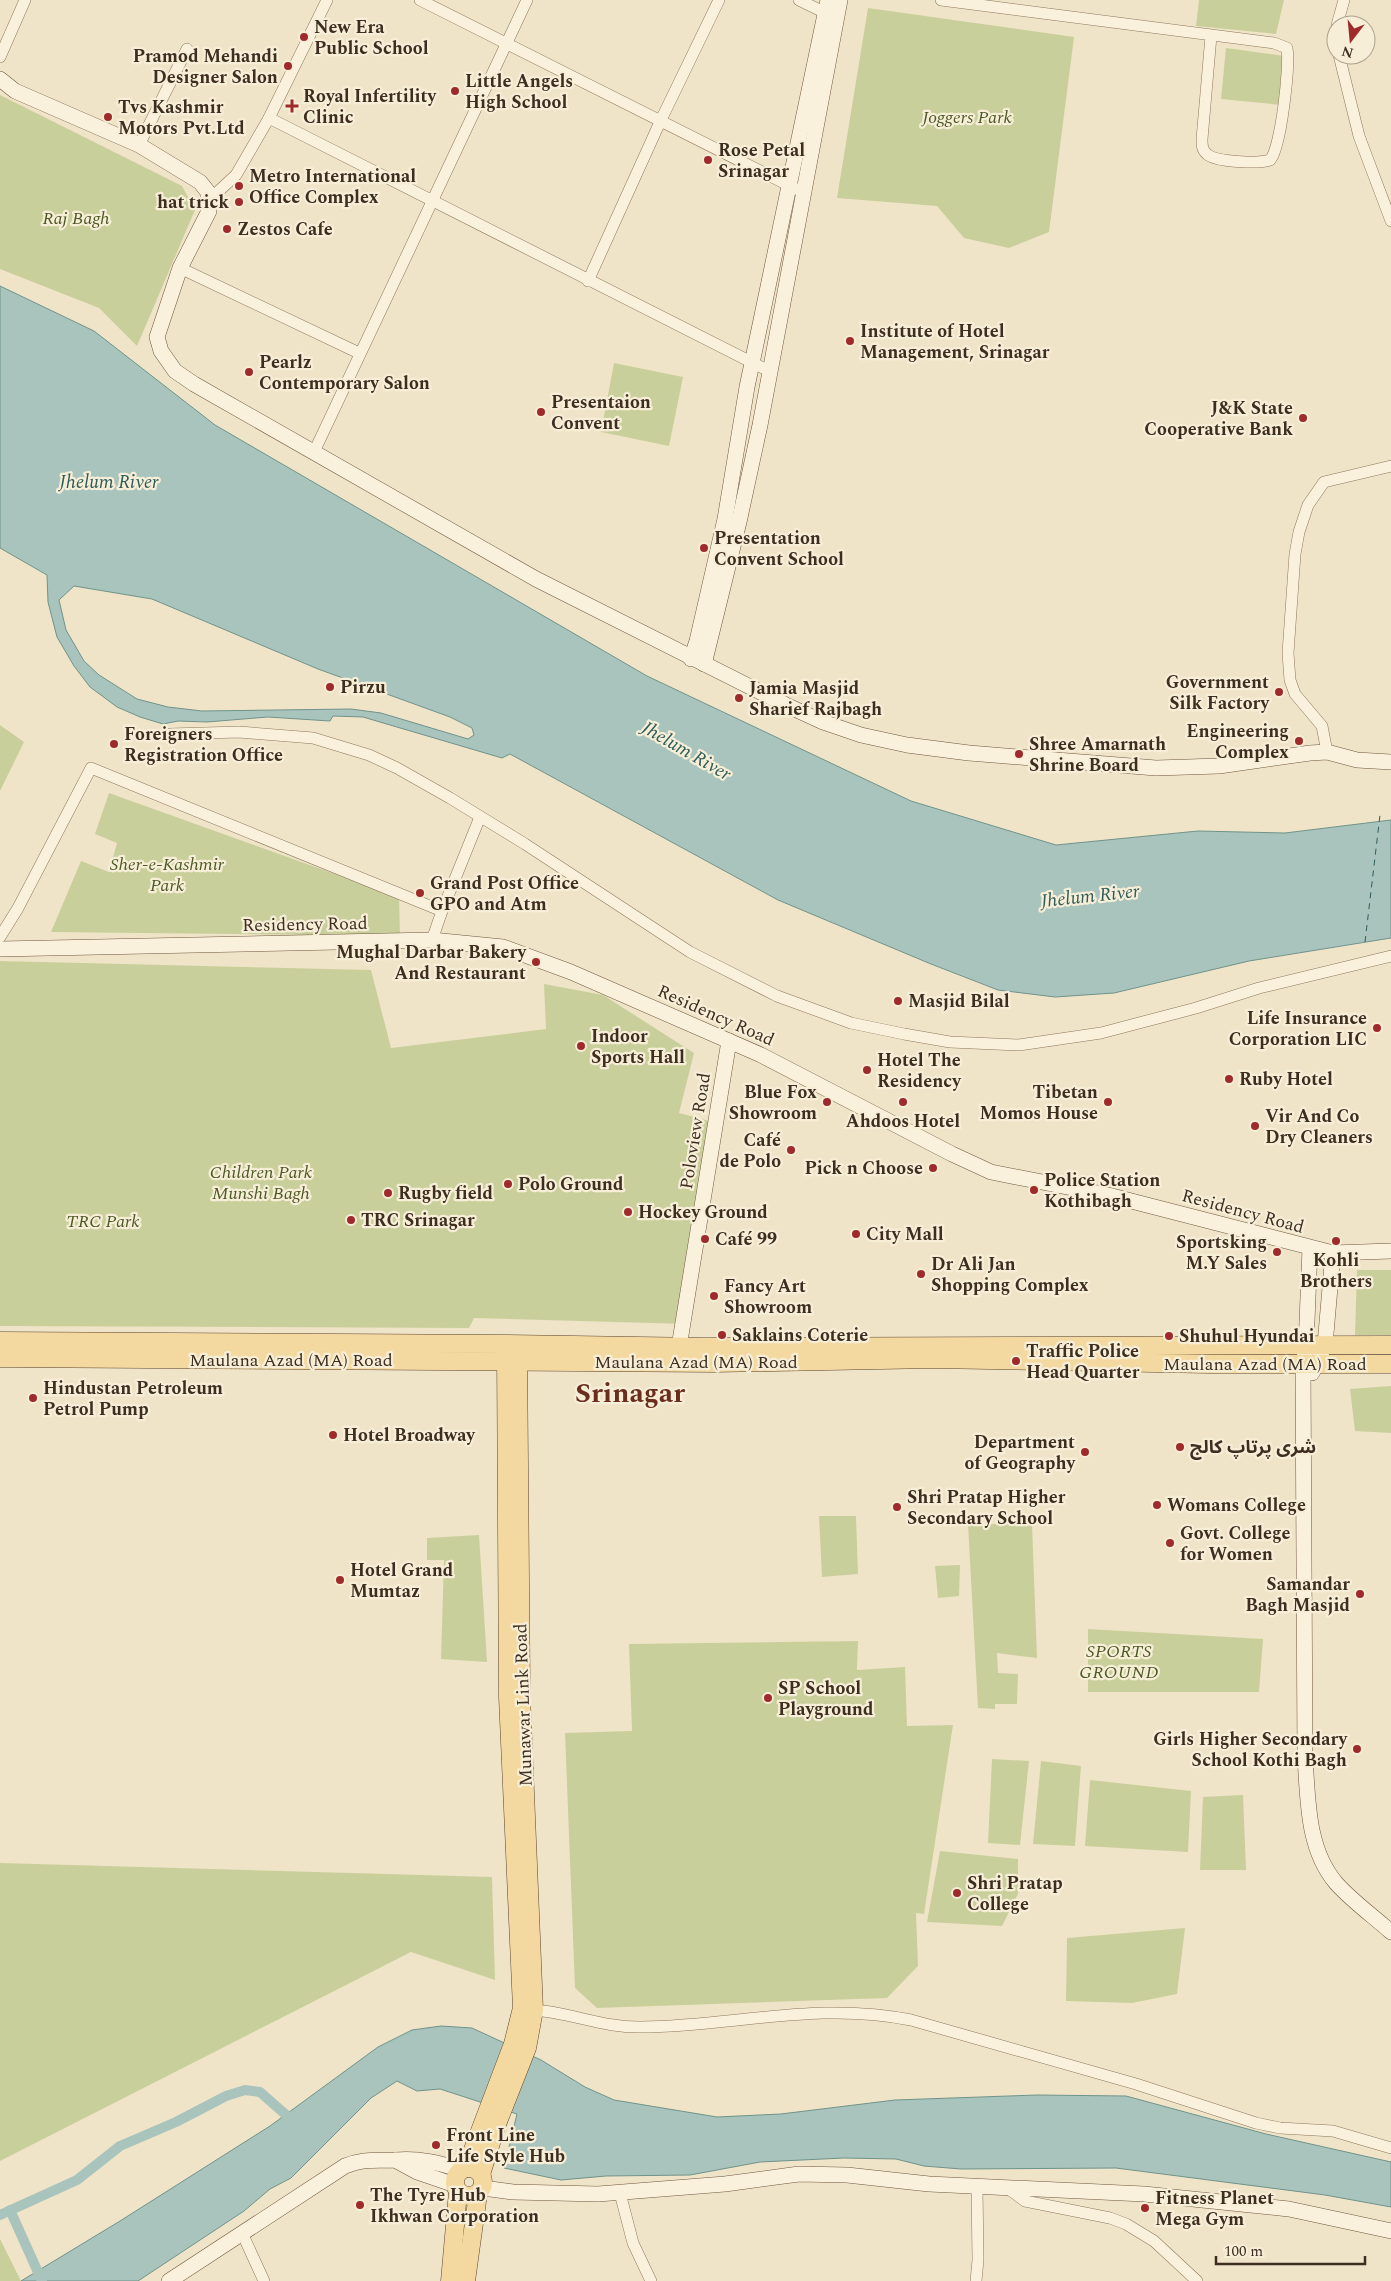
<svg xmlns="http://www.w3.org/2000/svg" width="1391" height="2281" font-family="Spectral,'Noto Sans Arabic',serif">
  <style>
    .green { fill: #c9cf9b }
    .water { fill: #a9c4bc; stroke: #6f938a; fill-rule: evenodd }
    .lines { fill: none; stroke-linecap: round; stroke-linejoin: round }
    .canal { stroke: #a9c4bc; stroke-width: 10 }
    .ferry { stroke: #2f5d5a; stroke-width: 1; stroke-dasharray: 6 5; stroke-linecap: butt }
    .street-casing { stroke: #8d765c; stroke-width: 12 }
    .secondary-casing { stroke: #6f573f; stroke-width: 16 }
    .primary-casing { stroke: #5b4430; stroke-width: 19 }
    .street { stroke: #faf1dc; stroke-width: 11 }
    .secondary { stroke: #faf1dc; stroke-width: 15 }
    .primary { stroke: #f3d9a0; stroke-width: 18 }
    .poi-dot { fill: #9e2a2b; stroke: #f7eed8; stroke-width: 2 }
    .labels { text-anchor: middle; stroke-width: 4.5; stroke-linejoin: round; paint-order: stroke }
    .poi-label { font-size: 18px; font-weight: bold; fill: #3d2e20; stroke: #f7eed8; text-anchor: start }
    .park-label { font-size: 18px; font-style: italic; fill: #4d5a26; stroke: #f7eed8 }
    .street-label { font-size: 18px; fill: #3d2e20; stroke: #f7eed8 }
    .water-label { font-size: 19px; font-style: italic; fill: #2f5d5a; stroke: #f7eed8 }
    .town-label { font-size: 28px; font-weight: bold; fill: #6b2e1e; stroke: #f7eed8 }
  </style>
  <rect width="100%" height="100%" fill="#f0e4c8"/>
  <g class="green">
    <path d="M1199 0H1284L1276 34 1196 26Z"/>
    <path d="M868 8 1074 37 1049 232 1009 248 964 238 937 206 837 198Z"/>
    <path d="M1226 48 1285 56 1281 105 1221 99Z"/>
    <path d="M0 95 182 186 195 210 137 346 99 308 0 269Z"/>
    <path d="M614 363 683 377 669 446 601 432Z"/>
    <path d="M0 725 24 742 0 791Z"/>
    <path d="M109 793 399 897 400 936 51 932 81 861 109 872 117 843 95 834Z"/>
    <path d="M0 961 371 970 391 1048 546 1029 544 984 603 995 694 1053 679 1113 717 1123 687 1324 474 1318 469 1328 0 1326Z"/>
    <path d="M1357 1270H1391V1335H1355Z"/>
    <path d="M1391 1386V1433L1355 1431 1350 1389Z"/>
    <path d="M819 1516H856L858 1574 822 1577Z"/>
    <path d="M968 1524H1032L1037 1658 997 1653 998 1673 1018 1674 1017 1704H995V1709L978 1708Z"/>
    <path d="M479 1535 487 1662 441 1659 444 1560H427V1538Z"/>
    <path d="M960 1565 959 1596 938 1598 935 1566Z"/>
    <path d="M1088 1629 1263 1639 1259 1692H1088Z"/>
    <path d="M858 1641 857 1670 905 1667 907 1726 953 1725 924 1914 916 1913 918 1966 887 1998 597 2008 575 1988 565 1733 632 1731 629 1644Z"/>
    <path d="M992 1759 1029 1761 1020 1845 988 1843Z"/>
    <path d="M1041 1761 1081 1766 1075 1846 1033 1844Z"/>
    <path d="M1090 1780 1191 1791 1188 1852 1085 1846Z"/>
    <path d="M1243 1795 1246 1870H1200L1203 1797Z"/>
    <path d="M940 1851 1018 1859V1894L1002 1926 927 1922Z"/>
    <path d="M0 1863 492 1877 495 1980 411 1952 0 2161Z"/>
    <path d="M1185 1928 1177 1994 1132 2003 1066 2001 1067 1938Z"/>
    <path d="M0 2239 21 2281H0Z"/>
  </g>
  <g class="water">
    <path d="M0 286 94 331 215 425 647 676 911 801 1056 845 1198 831 1285 833 1391 820V938L1249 961 1114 993 1055 997 998 990 931 964 778 900 510 754 502 758 363 717 333 716 330 721 268 717 207 722 178 721 163 724 140 717 117 707 90 687 74 666 57 637 48 602 47 575 0 548ZM74 586 152 599 318 669 450 717 472 728 474 735 468 739 381 713 351 709 202 711 168 707 137 699 99 675 84 661 66 630 59 600Z"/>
    <path d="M441 2026 472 2028 541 2060 585 2087 614 2100 717 2117 781 2114 895 2100 1037 2095 1126 2096 1266 2134 1391 2162V2207L1325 2195 1116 2168 961 2169 924 2166 896 2159 844 2158 760 2162 690 2175 606 2176 561 2180 504 2168 517 2114 440 2089 417 2091 397 2081 371 2098 291 2178 270 2189 244 2211 138 2281H21L120 2221 270 2126 378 2047 412 2030Z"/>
  </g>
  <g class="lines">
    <g class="canal">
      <path d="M10 2210 42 2281"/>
      <path d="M0 2215 77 2180 120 2146 176 2122 226 2096 245 2090 260 2092 293 2121"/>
    </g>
    <path class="ferry" d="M1365 942 1380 815"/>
    <g class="street-casing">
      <g id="street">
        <path d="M420 0 796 189"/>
        <path d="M799 0 832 16"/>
        <path d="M941 0 1274 43 1287 48C1290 65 1281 149 1270 160 1259 164 1215 162 1207 154 1202 150 1202 145 1202 139L1211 36"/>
        <path d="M1337 25 1344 0"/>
        <path d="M1339 55 1359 136 1391 221"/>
        <path d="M0 57 25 0"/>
        <path d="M269 118 769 371"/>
        <path d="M139 145 187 49"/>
        <path d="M209 200 236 175 269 118 327 0"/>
        <path d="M180 268 359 353"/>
        <path d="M588 281 660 122 719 0"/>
        <path d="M314 452 527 0"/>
        <path d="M170 734 239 732 313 738 369 755 397 768 450 798 525 844 690 952 777 996 851 1023 904 1034 950 1042 1019 1045 1101 1033 1196 1008 1259 988 1391 956"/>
        <path d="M1327 752 1322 726 1295 694 1290 680 1288 653 1295 554 1299 532 1308 505 1324 482 1391 466"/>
        <path d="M442 911 480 817"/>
        <path d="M0 937 18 908 91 768 442 911 432 940"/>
        <path d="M529 2009C538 2011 547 2011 556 2013 584 2018 612 2028 642 2027 733 2026 819 2001 911 2020L1136 2084 1256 2123 1280 2128 1333 2131 1391 2148"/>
        <path d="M1006 2187 1025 2201 1110 2218 1126 2224 1154 2241 1197 2281"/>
        <path d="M620 2193 633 2243 651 2281"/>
        <path d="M242 2233 264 2281"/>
        <path d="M976 2281 978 2260 977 2187"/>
      </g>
    </g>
    <g class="secondary-casing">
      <g id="secondary">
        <path d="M0 79 15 91 139 145 200 182 208 192 209 211 180 268 157 337 161 351 175 371 194 384 536 579 786 705 823 722 861 735 907 745 969 753 1156 768 1219 766 1310 753 1327 752 1357 760 1391 762"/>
        <path d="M691 659 697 641 725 519 747 387 828 0"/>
        <path d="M704 664 739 522 760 425 840 0"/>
        <path d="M0 949 432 940 503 947 571 972 761 1055 952 1154 991 1172 1108 1195 1333 1253 1391 1251"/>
        <path d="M1310 1248 1306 1346 1303 1365 1305 1757C1308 1800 1307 1849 1336 1883 1352 1901 1373 1916 1391 1932"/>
        <path d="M679 1347 729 1041"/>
        <path d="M1312 1373 1325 1345 1333 1253"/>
        <path d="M395 2160 417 2172 455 2185"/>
        <path d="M483 2188 513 2192 598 2194 725 2184 799 2174 847 2175 929 2184 1144 2194 1289 2209 1391 2231"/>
        <path d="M169 2281 345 2166C365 2158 376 2161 396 2160 420 2158 439 2163 462 2170"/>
      </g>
    </g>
    <g class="primary-casing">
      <g id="primary">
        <path d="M0 1341 506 1344 704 1347 1391 1345"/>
        <path d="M0 1358 715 1363 933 1359 1209 1364H1391"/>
        <circle cx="469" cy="2182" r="14"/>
        <path d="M466 2168 513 2044 522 2008 508 1697 506 1351"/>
        <path d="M481 2174 497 2124 527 2048 534 2010 521 1696 518 1349"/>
        <path d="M450 2281 458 2192"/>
        <path d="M466 2281 478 2194"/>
      </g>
    </g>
    <use href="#street" class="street"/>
    <use href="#secondary" class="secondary"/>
    <use href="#primary" class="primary"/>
  </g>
  <g class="poi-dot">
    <circle cx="304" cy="37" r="5"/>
    <circle cx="288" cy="66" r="5"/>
    <circle cx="455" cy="91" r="5"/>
    <path d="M289.5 98.5h5v5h5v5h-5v5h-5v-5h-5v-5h5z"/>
    <circle cx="108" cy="117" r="5"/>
    <circle cx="708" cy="160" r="5"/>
    <circle cx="239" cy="186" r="5"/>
    <circle cx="239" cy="202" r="5"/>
    <circle cx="227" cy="229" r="5"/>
    <circle cx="850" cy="341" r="5"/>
    <circle cx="249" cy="372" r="5"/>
    <circle cx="541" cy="412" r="5"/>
    <circle cx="1303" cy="418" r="5"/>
    <circle cx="704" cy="548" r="5"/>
    <circle cx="330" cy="687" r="5"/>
    <circle cx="1279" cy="692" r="5"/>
    <circle cx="739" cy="698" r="5"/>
    <circle cx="1299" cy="741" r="5"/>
    <circle cx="114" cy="744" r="5"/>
    <circle cx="1019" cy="754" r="5"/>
    <circle cx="420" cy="893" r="5"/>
    <circle cx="536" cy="962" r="5"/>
    <circle cx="898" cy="1001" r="5"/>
    <circle cx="1377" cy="1028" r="5"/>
    <circle cx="581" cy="1046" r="5"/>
    <circle cx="867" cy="1070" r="5"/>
    <circle cx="1229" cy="1079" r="5"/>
    <circle cx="827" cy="1102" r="5"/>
    <circle cx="903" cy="1102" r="5"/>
    <circle cx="1108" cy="1102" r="5"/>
    <circle cx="1255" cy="1126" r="5"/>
    <circle cx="791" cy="1150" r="5"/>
    <circle cx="933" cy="1168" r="5"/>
    <circle cx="508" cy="1184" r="5"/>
    <circle cx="1034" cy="1190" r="5"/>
    <circle cx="388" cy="1193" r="5"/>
    <circle cx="628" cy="1212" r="5"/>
    <circle cx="351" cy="1220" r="5"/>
    <circle cx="856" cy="1234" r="5"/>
    <circle cx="705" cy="1239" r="5"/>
    <circle cx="1336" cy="1241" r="5"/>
    <circle cx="1277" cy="1252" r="5"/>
    <circle cx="921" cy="1274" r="5"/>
    <circle cx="714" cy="1296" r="5"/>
    <circle cx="722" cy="1335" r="5"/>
    <circle cx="1169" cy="1336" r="5"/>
    <circle cx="1016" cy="1361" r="5"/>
    <circle cx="33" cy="1398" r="5"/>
    <circle cx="333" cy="1435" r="5"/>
    <circle cx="1180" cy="1447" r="5"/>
    <circle cx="1085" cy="1452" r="5"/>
    <circle cx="1157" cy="1505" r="5"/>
    <circle cx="897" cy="1507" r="5"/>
    <circle cx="1170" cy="1543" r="5"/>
    <circle cx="340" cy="1580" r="5"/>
    <circle cx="1360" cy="1594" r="5"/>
    <circle cx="768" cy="1698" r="5"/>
    <circle cx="1357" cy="1749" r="5"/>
    <circle cx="957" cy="1893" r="5"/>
    <circle cx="436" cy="2145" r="5"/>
    <circle cx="360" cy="2205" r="5"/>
    <circle cx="1145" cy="2208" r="5"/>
  </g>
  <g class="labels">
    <g class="poi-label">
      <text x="314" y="33">New Era<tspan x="314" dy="21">Public School</tspan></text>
      <text x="278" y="62" text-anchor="end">Pramod Mehandi<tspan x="278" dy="21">Designer Salon</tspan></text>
      <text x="465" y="87">Little Angels<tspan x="465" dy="21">High School</tspan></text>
      <text x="303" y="102">Royal Infertility<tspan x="303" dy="21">Clinic</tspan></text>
      <text x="118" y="113">Tvs Kashmir<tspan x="118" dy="21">Motors Pvt.Ltd</tspan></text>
      <text x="718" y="156">Rose Petal<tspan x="718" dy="21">Srinagar</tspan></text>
      <text x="249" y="182">Metro International<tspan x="249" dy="21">Office Complex</tspan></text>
      <text x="229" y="208" text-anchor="end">hat trick</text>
      <text x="237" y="235">Zestos Cafe</text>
      <text x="860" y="337">Institute of Hotel<tspan x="860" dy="21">Management, Srinagar</tspan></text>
      <text x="259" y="368">Pearlz<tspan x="259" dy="21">Contemporary Salon</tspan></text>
      <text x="551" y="408">Presentaion<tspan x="551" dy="21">Convent</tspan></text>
      <text x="1293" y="414" text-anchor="end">J&amp;K State<tspan x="1293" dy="21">Cooperative Bank</tspan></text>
      <text x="714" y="544">Presentation<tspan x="714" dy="21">Convent School</tspan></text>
      <text x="1269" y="688" text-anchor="end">Government<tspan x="1269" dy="21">Silk Factory</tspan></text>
      <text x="340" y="693">Pirzu</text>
      <text x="749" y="694">Jamia Masjid<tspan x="749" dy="21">Sharief Rajbagh</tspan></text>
      <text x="1289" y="737" text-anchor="end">Engineering<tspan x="1289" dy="21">Complex</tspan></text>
      <text x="124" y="740">Foreigners<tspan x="124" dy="21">Registration Office</tspan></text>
      <text x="1029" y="750">Shree Amarnath<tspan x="1029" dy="21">Shrine Board</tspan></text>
      <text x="430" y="889">Grand Post Office<tspan x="430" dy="21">GPO and Atm</tspan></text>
      <text x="526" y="958" text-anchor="end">Mughal Darbar Bakery<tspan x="526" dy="21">And Restaurant</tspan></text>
      <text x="908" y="1007">Masjid Bilal</text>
      <text x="1367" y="1024" text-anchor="end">Life Insurance<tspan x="1367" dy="21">Corporation LIC</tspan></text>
      <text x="591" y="1042">Indoor<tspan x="591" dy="21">Sports Hall</tspan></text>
      <text x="877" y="1066">Hotel The<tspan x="877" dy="21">Residency</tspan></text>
      <text x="1239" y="1085">Ruby Hotel</text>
      <text x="817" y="1098" text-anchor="end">Blue Fox<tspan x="817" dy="21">Showroom</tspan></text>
      <text x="1098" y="1098" text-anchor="end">Tibetan<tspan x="1098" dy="21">Momos House</tspan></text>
      <text x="1265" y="1122">Vir And Co<tspan x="1265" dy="21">Dry Cleaners</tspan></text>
      <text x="903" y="1127" text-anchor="middle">Ahdoos Hotel</text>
      <text x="781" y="1146" text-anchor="end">Café<tspan x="781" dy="21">de Polo</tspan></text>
      <text x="923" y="1174" text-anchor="end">Pick n Choose</text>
      <text x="1044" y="1186">Police Station<tspan x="1044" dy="21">Kothibagh</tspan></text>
      <text x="518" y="1190">Polo Ground</text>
      <text x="398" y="1199">Rugby field</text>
      <text x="638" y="1218">Hockey Ground</text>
      <text x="361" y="1226">TRC Srinagar</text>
      <text x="866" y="1240">City Mall</text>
      <text x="715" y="1245">Café 99</text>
      <text x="1267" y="1248" text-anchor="end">Sportsking<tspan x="1267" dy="21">M.Y Sales</tspan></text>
      <text x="1336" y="1266" text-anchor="middle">Kohli<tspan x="1336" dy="21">Brothers</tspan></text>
      <text x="931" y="1270">Dr Ali Jan<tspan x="931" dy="21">Shopping Complex</tspan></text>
      <text x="724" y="1292">Fancy Art<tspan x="724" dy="21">Showroom</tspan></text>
      <text x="732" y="1341">Saklains Coterie</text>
      <text x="1179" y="1342">Shuhul Hyundai</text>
      <text x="1026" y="1357">Traffic Police<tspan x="1026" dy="21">Head Quarter</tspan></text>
      <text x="43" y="1394">Hindustan Petroleum<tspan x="43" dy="21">Petrol Pump</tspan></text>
      <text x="343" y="1441">Hotel Broadway</text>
      <text x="1075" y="1448" text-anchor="end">Department<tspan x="1075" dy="21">of Geography</tspan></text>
      <text x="1190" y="1453">شری پرتاپ کالج</text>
      <text x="907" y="1503">Shri Pratap Higher<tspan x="907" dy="21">Secondary School</tspan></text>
      <text x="1167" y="1511">Womans College</text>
      <text x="1180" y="1539">Govt. College<tspan x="1180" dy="21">for Women</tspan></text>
      <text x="350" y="1576">Hotel Grand<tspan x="350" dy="21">Mumtaz</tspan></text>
      <text x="1350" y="1590" text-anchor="end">Samandar<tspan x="1350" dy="21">Bagh Masjid</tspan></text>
      <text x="778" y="1694">SP School<tspan x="778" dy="21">Playground</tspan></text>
      <text x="1347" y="1745" text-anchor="end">Girls Higher Secondary<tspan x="1347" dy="21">School Kothi Bagh</tspan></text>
      <text x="967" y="1889">Shri Pratap<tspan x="967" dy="21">College</tspan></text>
      <text x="446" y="2141">Front Line<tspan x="446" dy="21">Life Style Hub</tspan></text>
      <text x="370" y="2201">The Tyre Hub<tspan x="370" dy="21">Ikhwan Corporation</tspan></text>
      <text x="1155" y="2204">Fitness Planet<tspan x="1155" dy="21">Mega Gym</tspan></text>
    </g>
    <g class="park-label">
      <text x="967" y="123">Joggers Park</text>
      <text x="76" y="224">Raj Bagh</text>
      <text x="167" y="870">Sher-e-Kashmir<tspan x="167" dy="21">Park</tspan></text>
      <text x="261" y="1178">Children Park<tspan x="261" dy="21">Munshi Bagh</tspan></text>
      <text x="103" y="1227">TRC Park</text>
      <text x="1119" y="1657">SPORTS<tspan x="1119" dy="21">GROUND</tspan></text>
    </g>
    <g class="street-label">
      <text transform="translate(305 924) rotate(-1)" y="6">Residency Road</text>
      <text transform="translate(716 1015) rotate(24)" y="6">Residency Road</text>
      <text transform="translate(695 1131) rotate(-81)" y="6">Poloview Road</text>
      <text transform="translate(1243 1211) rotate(15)" y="6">Residency Road</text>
      <text x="291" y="1366">Maulana Azad (MA) Road</text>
      <text x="696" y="1368">Maulana Azad (MA) Road</text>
      <text x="1265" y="1370">Maulana Azad (MA) Road</text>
      <text transform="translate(523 1705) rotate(-92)" y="6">Munawar Link Road</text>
    </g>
    <g class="water-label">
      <text x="109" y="488">Jhelum River</text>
      <text transform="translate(687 750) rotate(30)" y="7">Jhelum River</text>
      <text transform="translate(1090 895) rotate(-6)" y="7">Jhelum River</text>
    </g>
    <g class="town-label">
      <text x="630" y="1402">Srinagar</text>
    </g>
  </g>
  <g transform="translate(1351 40) rotate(196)"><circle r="24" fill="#f7eed8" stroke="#ada18e"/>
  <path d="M0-4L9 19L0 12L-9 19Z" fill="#9e2a2b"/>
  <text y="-8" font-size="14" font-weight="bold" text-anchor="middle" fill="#3d2e20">N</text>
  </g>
  <path d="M1216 2256v8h149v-8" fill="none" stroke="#3d2e20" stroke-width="2.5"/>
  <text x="1224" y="2256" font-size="15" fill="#3d2e20" stroke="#f7eed8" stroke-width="4" paint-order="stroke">100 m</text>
</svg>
